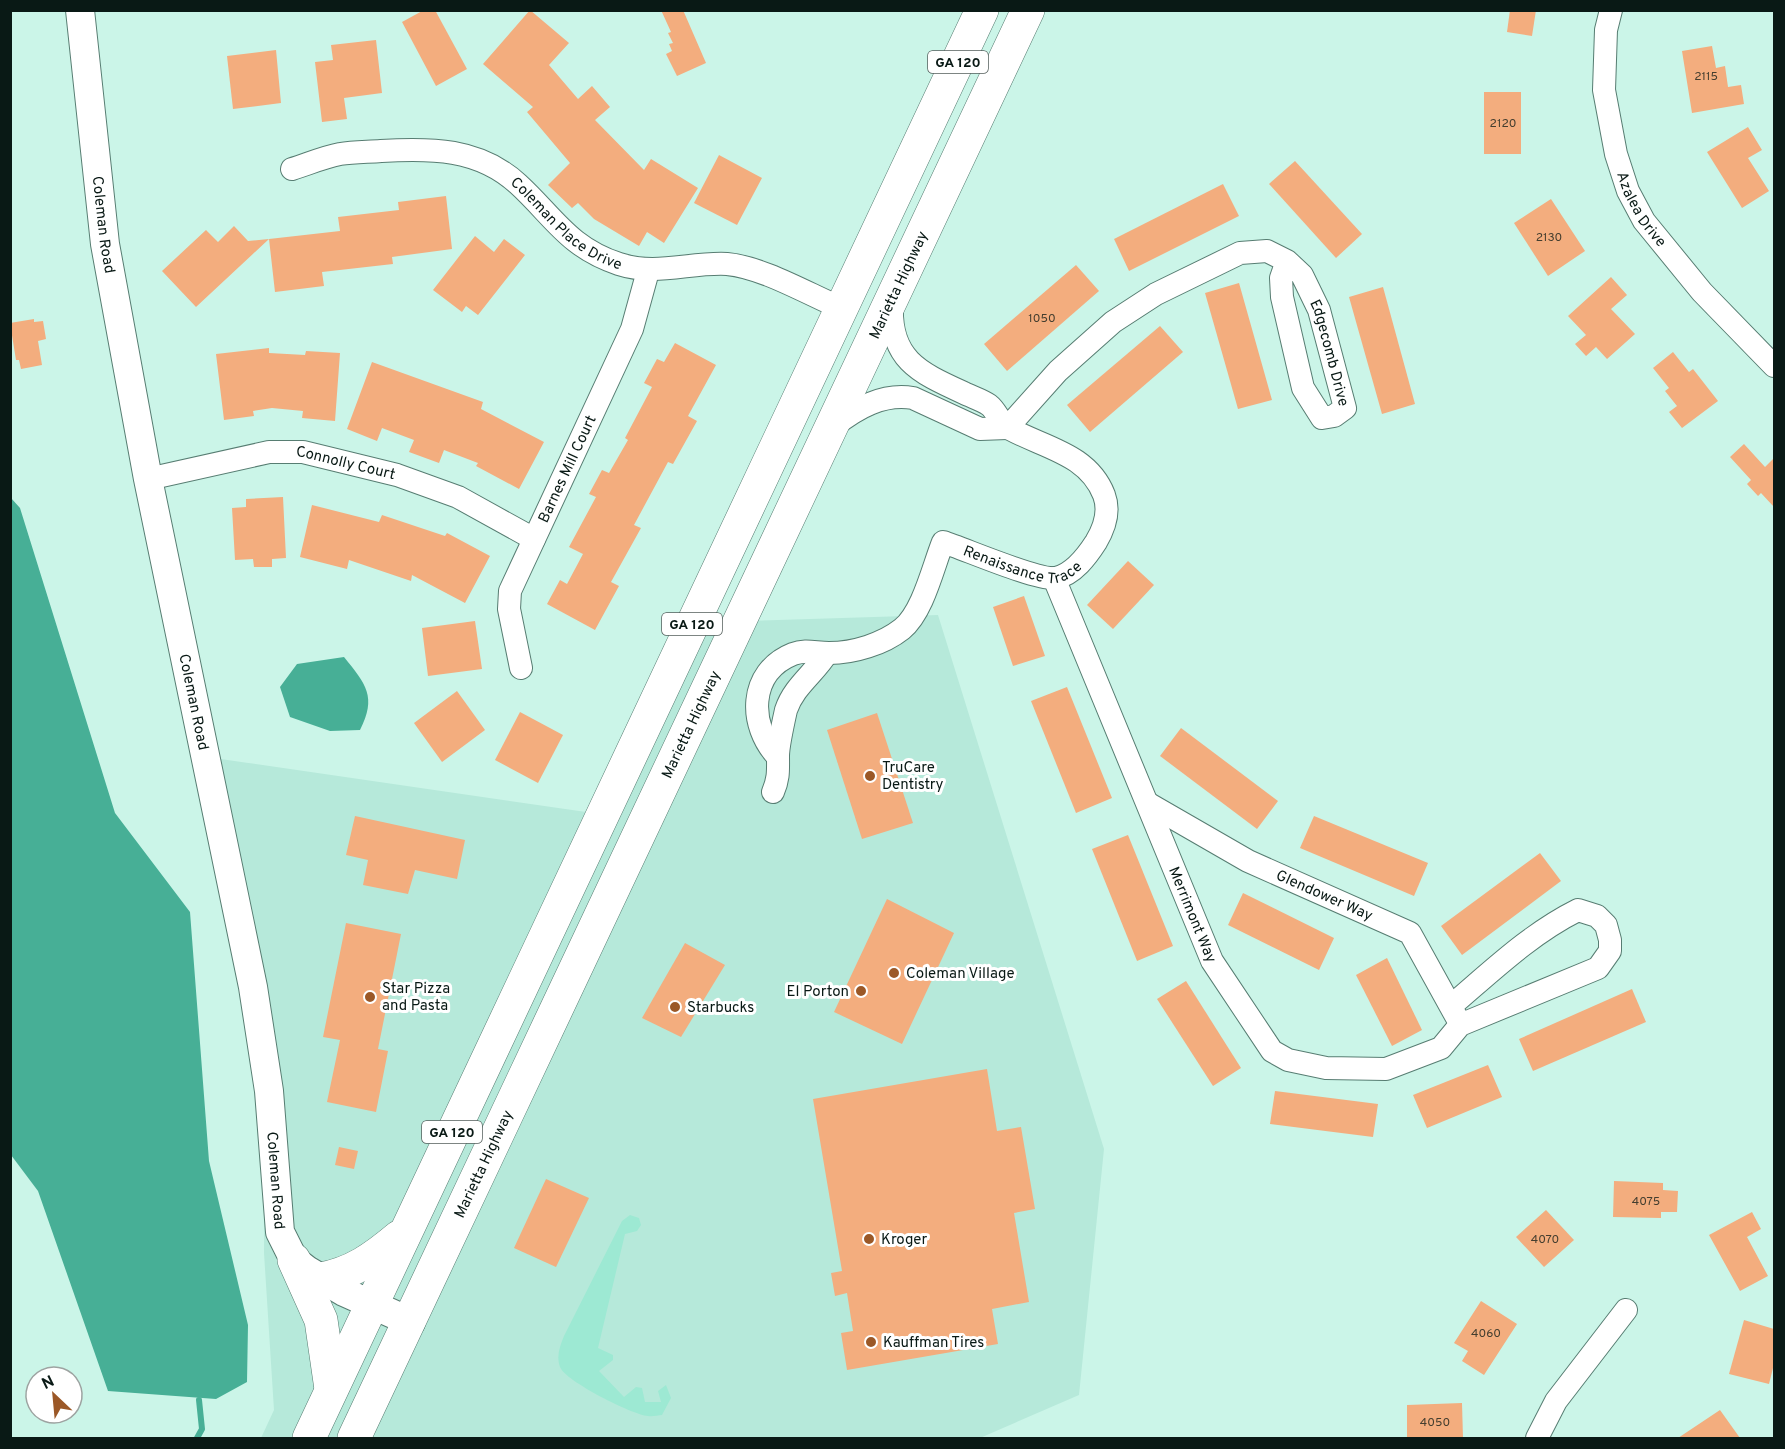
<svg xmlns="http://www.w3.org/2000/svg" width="1785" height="1449" font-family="Overpass,sans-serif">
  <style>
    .built { fill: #b6e9da }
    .green { fill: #9de9d3 }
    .water { fill: #47af96 }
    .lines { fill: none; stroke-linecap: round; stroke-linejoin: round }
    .stream { stroke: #47af96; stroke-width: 6 }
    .building { fill: #f3ad7e }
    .minor-casing { stroke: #577d72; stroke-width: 24 }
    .tertiary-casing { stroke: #577d72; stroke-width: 30 }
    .trunk-casing { stroke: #577d72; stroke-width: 34 }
    .minor { stroke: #fff; stroke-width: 22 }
    .tertiary { stroke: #fff; stroke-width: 28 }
    .trunk { stroke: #fff; stroke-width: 33 }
    .poi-dot { fill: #9b5827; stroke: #fff; stroke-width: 2 }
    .labels { text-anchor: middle; stroke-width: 6; stroke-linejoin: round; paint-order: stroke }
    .number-label { font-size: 12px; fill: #443e2f }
    .shield { fill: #fff; stroke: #535e5b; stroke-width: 1.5 }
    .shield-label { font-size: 14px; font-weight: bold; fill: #091915 }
    .street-label { font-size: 15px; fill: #091915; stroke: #fff }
    .poi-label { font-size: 15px; fill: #091915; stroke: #fff; text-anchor: start }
  </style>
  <rect width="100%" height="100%" fill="#cbf5e8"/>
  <path class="built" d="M938 615 1104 1149 1079 1395 980 1438H261L274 1410 264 1253 265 1052 200 756 586 812 683 623Z"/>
  <path class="green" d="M630 1215 639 1218 641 1225 637 1231 625 1234 598 1348 613 1355V1360L599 1371 624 1397 636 1387 642 1388 645 1402H661L658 1391 666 1385 671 1398 662 1415C658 1415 652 1417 648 1416 633 1415 565 1381 560 1367 556 1356 560 1346 564 1336L622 1221Z"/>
  <g class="water">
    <path d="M11 498 20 508 115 813 190 912 209 1161 248 1325 247 1382 216 1399 108 1391 38 1191 11 1155Z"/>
    <path d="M344 657C366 684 377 697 360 730L330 731 290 717 280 687 297 664Z"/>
  </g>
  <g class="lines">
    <path class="stream" d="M197 1438 202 1429 199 1400"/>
  </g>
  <g class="building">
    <path d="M424 10H435L467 69 436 86 402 22Z"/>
    <path d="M530 10 569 43 549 65 578 99 592 86 610 107 595 120 644 170 651 159 698 188 664 243 647 232 639 246 594 219 578 203 572 208 548 185 570 163 527 112 533 107 483 64Z"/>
    <path d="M661 10H683L706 63 677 76 666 54 672 51 669 44 673 43 668 33 671 32Z"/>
    <path d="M1510 10H1536L1532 36 1507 32Z"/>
    <path d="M376 40 382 93 344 98 347 119 322 122 315 62 333 60 331 45Z"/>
    <path d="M1712 46 1716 68 1725 66 1728 87 1741 85 1744 104 1692 113 1682 51Z"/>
    <path d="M276 50 281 103 233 109 227 56Z"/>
    <rect x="1484" y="92" width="37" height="62"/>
    <path d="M1748 127 1762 150 1748 158 1769 191 1742 208 1707 152Z"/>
    <path d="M719 155 762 178 737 225 694 203Z"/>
    <path d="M1295 161 1362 234 1336 258 1269 184Z"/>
    <path d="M1223 184 1239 216 1129 271 1114 239Z"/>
    <path d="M446 196 452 249 392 257 393 264 322 272 324 286 275 292 269 239 340 231 338 217 399 210 398 202Z"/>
    <path d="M1551 199 1585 251 1548 276 1514 223Z"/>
    <path d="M234 226 248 241 269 239 196 307 162 271 206 230 218 242Z"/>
    <path d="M475 236 494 252 504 239 525 255 478 315 466 306 462 312 433 290Z"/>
    <path d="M1076 265 1099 291 1007 371 984 344Z"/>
    <path d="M1611 277 1627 295 1611 309 1635 334 1607 359 1596 347 1586 356 1575 344 1586 335 1568 316Z"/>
    <path d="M1239 283 1272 400 1238 409 1205 293Z"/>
    <path d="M1383 287 1415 404 1382 414 1349 297Z"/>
    <path d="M34 319V322L43 321 46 339 38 341 42 365 21 369 19 360H16L10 323Z"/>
    <path d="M1160 326 1183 352 1090 432 1067 405Z"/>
    <path d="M675 343 716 365 688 416 697 421 673 464 668 462 634 525 641 528 611 582 619 586 595 630 547 604 560 580 567 584 583 554 569 547 596 497 589 494 602 470 609 473 628 440 625 438 652 387 644 383 657 359 664 362Z"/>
    <path d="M269 348V353L305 355 306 351 340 353 335 421 302 418 303 411 272 408 253 411 254 416 224 420 216 354Z"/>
    <path d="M1673 352 1689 372 1693 369 1718 401 1682 428 1669 412 1677 406 1665 391 1669 388 1653 368Z"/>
    <path d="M372 362 483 402 481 409 544 442 519 489 476 466 478 463 444 450 439 463 409 452 414 440 382 428 377 441 347 429Z"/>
    <path d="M1744 444 1765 467 1774 458V507L1761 493 1758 496 1747 484 1751 480 1730 457Z"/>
    <path d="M283 497 286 558 272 559V567H254L253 559 235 560 232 508 246 507V499Z"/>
    <path d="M312 505 379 522 382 515 445 536 447 533 490 556 465 603 412 575 411 581 349 560 347 569 300 557Z"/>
    <path d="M1128 561 1154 585 1113 629 1087 605Z"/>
    <path d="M1024 596 1045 656 1013 666 993 607Z"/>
    <path d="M475 621 482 669 428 676 422 628Z"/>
    <path d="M1067 687 1112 798 1076 813 1031 701Z"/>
    <path d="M457 691 485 730 442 762 414 723Z"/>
    <path d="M520 712 563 735 538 783 495 760Z"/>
    <path d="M877 713 913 823 862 839 827 730Z"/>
    <path d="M1181 728 1278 801 1257 829 1160 756Z"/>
    <path d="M355 816 465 840 457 879 415 870 408 894 363 885 368 860 346 855Z"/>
    <path d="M1314 816 1428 863 1414 896 1300 848Z"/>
    <path d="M1128 835 1173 946 1137 961 1092 849Z"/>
    <path d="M1540 853 1561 881 1462 955 1441 926Z"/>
    <path d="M1243 893 1334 938 1319 970 1228 925Z"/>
    <path d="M887 899 954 933 902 1044 834 1012Z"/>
    <path d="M346 923 401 934 378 1049 388 1051 376 1112 327 1102 340 1040 323 1037Z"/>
    <path d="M685 943 725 965 681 1037 642 1018Z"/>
    <path d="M1387 958 1422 1030 1392 1046 1356 975Z"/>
    <path d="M1186 981 1241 1068 1213 1086 1157 999Z"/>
    <path d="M1632 989 1646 1022 1533 1071 1519 1039Z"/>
    <path d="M1488 1065 1502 1097 1427 1128 1413 1095Z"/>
    <path d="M987 1069 997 1131 1021 1127 1035 1209 1014 1213 1029 1302 992 1309 998 1344 847 1370 841 1333 853 1331 847 1293 835 1296 831 1273 842 1271 813 1099Z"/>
    <path d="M1275 1091 1378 1104 1373 1137 1270 1124Z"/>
    <path d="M339 1147 358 1151 354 1169 335 1165Z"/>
    <path d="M546 1179 589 1198 556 1267 514 1248Z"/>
    <path d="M1614 1181 1663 1183V1190L1678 1191 1677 1212H1661V1218L1613 1217Z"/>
    <path d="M1546 1210 1574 1240 1544 1267 1516 1237Z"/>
    <path d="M1752 1212 1761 1229 1747 1237 1768 1276 1740 1291 1709 1235Z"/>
    <path d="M1481 1301 1517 1324 1484 1375 1462 1361 1468 1351 1454 1343Z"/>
    <path d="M1744 1320 1774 1329V1364L1769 1384 1729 1374Z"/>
    <path d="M1462 1403 1463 1438H1407V1405Z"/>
    <path d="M1720 1410 1740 1438H1678Z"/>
  </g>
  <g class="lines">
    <g class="minor-casing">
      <g id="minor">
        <path id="s1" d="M1611 10 1606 30 1604 90 1616 154 1628 191 1644 221 1702 292 1774 366"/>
        <path id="s2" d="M292 169C308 164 324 157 340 154 353 152 368 152 381 151 430 148 479 148 518 184 554 217 568 247 619 264 656 276 690 262 727 264 762 267 808 294 841 308"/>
        <path d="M834 426C857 408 883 393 913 398L980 429 1007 428"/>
        <path id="s3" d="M1007 428 1058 371 1113 322 1156 294 1240 253 1267 251 1287 261 1302 275 1319 310 1345 408 1334 416 1322 418 1303 388 1282 297 1281 278 1287 261"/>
        <path id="s4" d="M148 479 269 452H303L397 475 458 497 534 539"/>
        <path id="s5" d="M1054 578 1212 961 1272 1051 1288 1060 1326 1068 1386 1069 1441 1048 1460 1025 1598 968 1610 951V940L1606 925 1597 916 1578 910C1530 934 1492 971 1452 1005"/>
        <path id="s6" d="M521 668 509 609 510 591 632 329 648 271"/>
        <path id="s7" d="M778 757C748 726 748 672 793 654 806 649 815 653 829 653 854 653 883 644 902 629 923 612 933 567 943 542 965 549 1038 581 1056 578 1074 574 1087 556 1096 542 1105 527 1110 511 1104 495 1088 454 1045 448 1010 429 1000 424 997 411 989 405 982 400 972 397 964 393 918 372 889 359 892 302"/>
        <path d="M773 792C779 778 778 770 778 756 778 746 784 719 786 710 794 686 815 673 827 653"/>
        <path id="s8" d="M1149 804 1248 861 1410 933 1457 1018"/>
        <path d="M1537 1438 1556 1401 1626 1310"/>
      </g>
    </g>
    <g class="tertiary-casing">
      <g id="tertiary">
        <path id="s9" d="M80 10 105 244 148 479 253 987 269 1091 280 1232 294 1260 307 1270 344 1292 411 1322"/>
      </g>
    </g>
    <g class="trunk-casing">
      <g id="trunk">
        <path d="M294 1260 321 1320 331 1389"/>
        <path d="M321 1279C353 1273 374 1258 399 1237"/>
        <path d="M309 1438 982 10"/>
        <path id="s10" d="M354 1438 1028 10"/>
      </g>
    </g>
    <use href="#minor" class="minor"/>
    <use href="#tertiary" class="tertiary"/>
    <use href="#trunk" class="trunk"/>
  </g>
  <g class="poi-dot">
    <circle cx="870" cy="776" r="6"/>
    <circle cx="894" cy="973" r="6"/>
    <circle cx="861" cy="991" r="6"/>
    <circle cx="370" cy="997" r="6"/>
    <circle cx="675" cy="1007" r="6"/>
    <circle cx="869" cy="1239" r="6"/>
    <circle cx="871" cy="1342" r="6"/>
  </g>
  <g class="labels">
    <g class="number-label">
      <text x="1706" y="80">2115</text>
      <text x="1503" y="127">2120</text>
      <text x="1549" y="241">2130</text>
      <text x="1042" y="322">1050</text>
      <text x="1646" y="1205">4075</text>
      <text x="1545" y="1243">4070</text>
      <text x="1486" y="1337">4060</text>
      <text x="1435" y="1426">4050</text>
    </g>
    <g class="shield">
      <rect x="928" y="51" width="60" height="22" rx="4.5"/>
      <rect x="662" y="613" width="60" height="22" rx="4.5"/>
      <rect x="422" y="1121" width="60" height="22" rx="4.5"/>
    </g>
    <g class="shield-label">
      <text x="958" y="67">GA 120</text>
      <text x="692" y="629">GA 120</text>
      <text x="452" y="1137">GA 120</text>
    </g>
    <g class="street-label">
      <text dy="5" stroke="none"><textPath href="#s1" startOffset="207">Azalea Drive</textPath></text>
      <text dy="5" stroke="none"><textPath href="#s2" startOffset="300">Coleman Place Drive</textPath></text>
      <text dy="5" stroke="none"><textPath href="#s9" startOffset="216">Coleman Road</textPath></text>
      <text dy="5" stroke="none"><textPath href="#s10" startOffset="1275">Marietta Highway</textPath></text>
      <text dy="5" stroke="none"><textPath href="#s3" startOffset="448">Edgecomb Drive</textPath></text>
      <text dy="5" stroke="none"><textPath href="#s4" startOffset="202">Connolly Court</textPath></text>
      <text dy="5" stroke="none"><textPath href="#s6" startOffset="213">Barnes Mill Court</textPath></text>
      <text dy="5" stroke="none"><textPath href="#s7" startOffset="420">Renaissance Trace</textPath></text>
      <text dy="5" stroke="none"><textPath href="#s9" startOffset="702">Coleman Road</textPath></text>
      <text dy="5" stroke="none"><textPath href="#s10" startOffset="789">Marietta Highway</textPath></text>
      <text dy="5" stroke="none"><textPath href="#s8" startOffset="198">Glendower Way</textPath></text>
      <text dy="5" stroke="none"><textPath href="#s5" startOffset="364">Merrimont Way</textPath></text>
      <text dy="5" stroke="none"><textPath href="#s10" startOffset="303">Marietta Highway</textPath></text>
      <text dy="5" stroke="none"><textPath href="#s9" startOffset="1188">Coleman Road</textPath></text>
    </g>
    <g class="poi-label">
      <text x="882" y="772">TruCare<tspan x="882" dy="17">Dentistry</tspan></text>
      <text x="906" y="978">Coleman Village</text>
      <text x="382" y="993">Star Pizza<tspan x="382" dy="17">and Pasta</tspan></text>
      <text x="849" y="996" text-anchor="end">El Porton</text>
      <text x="687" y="1012">Starbucks</text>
      <text x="881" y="1244">Kroger</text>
      <text x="883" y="1347">Kauffman Tires</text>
    </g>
  </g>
  <rect width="1785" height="1449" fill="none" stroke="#091915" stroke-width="24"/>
  <g transform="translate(54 1395) rotate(334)"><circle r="28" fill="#ffffff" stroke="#9da3a1" stroke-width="1.5"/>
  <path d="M0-4.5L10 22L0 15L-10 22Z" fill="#9b5827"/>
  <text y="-9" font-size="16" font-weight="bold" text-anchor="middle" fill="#091915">N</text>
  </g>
</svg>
